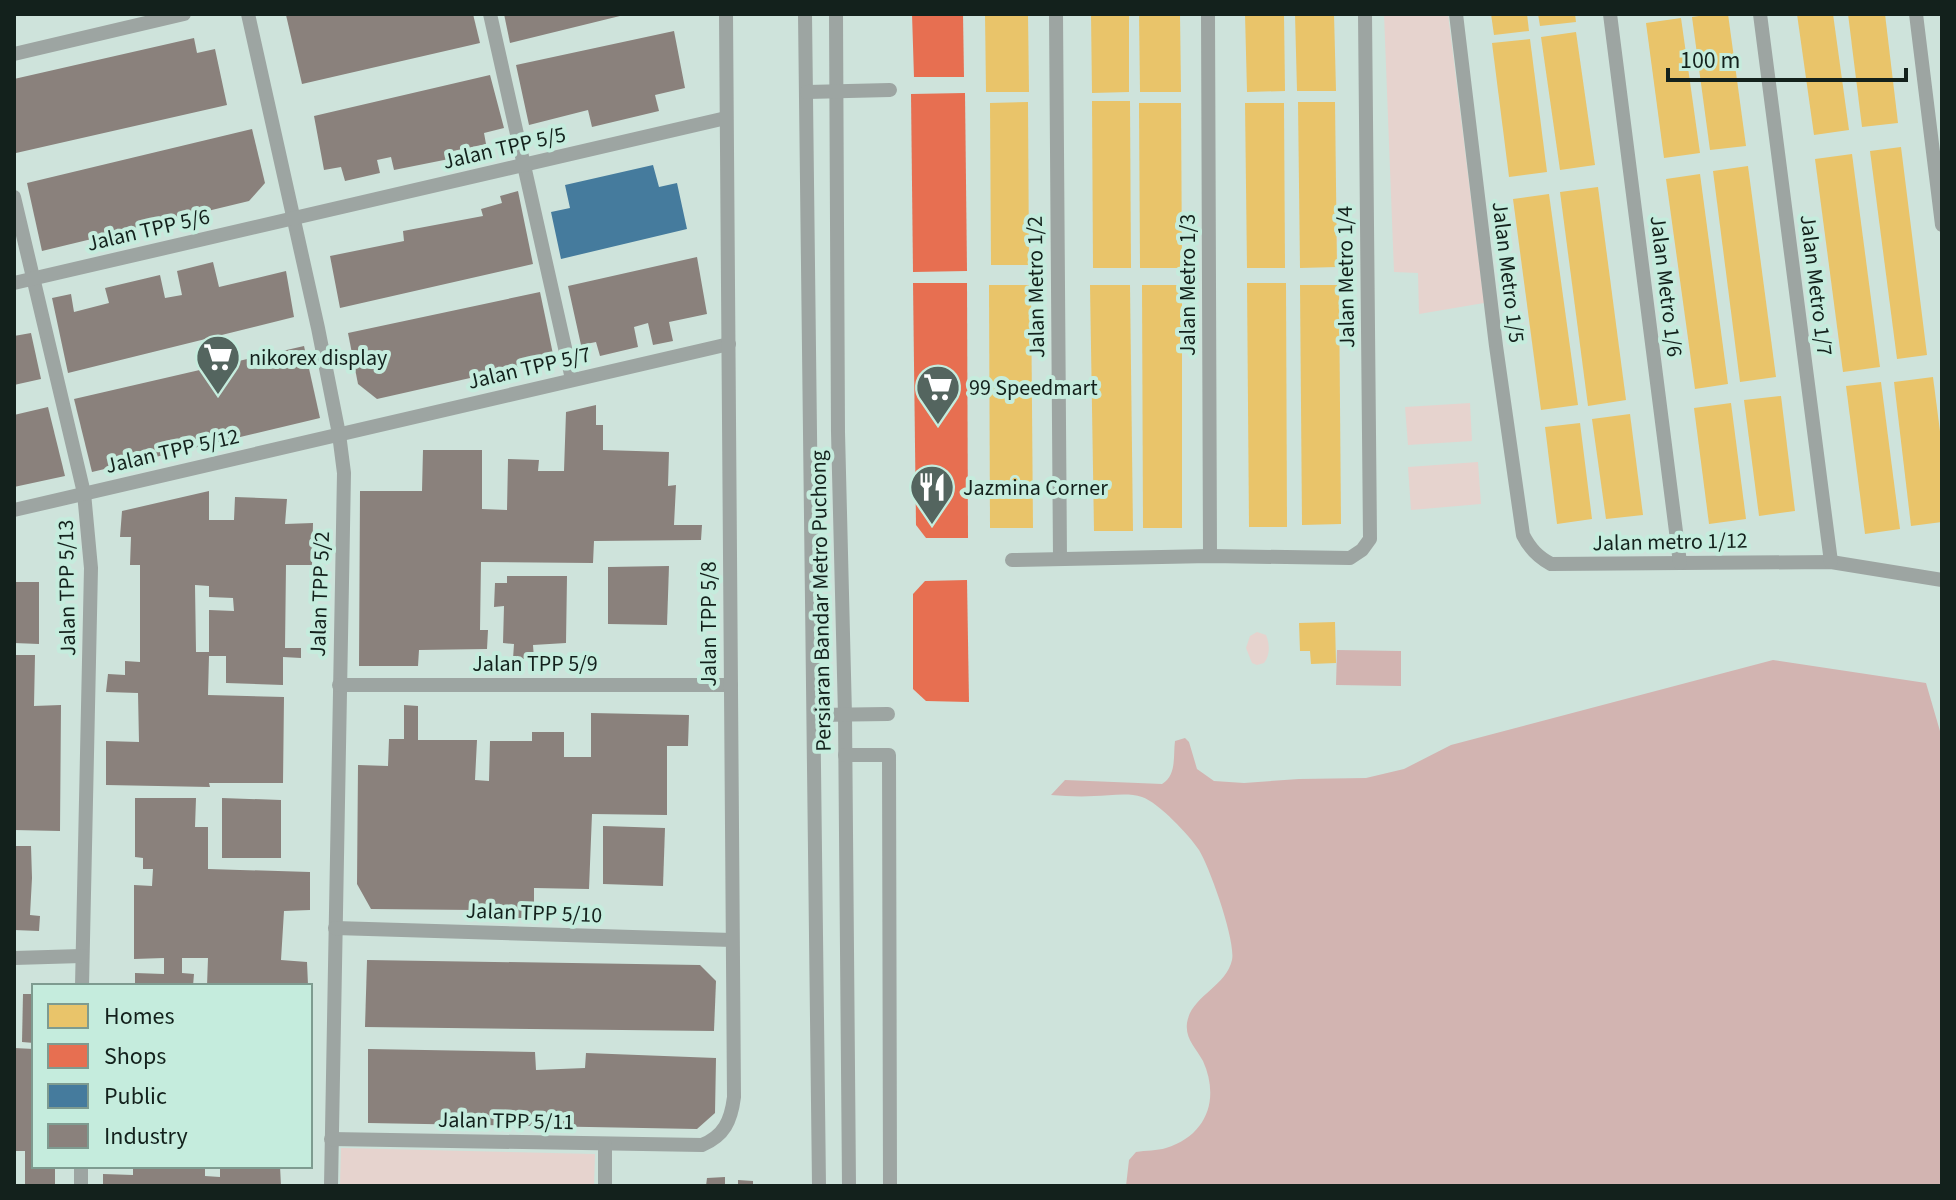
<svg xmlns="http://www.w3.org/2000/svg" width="1956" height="1200" font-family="'Source Sans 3',sans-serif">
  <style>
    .green { fill: #e6d3ce }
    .water { fill: #d2b4b1 }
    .homes { fill: #e9c46a }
    .shops { fill: #e76f51 }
    .public { fill: #457b9d }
    .industry { fill: #8a817c; fill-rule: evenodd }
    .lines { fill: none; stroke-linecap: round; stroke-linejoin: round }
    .street { stroke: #9da5a2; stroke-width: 14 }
    .labels { text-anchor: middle; stroke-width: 8; stroke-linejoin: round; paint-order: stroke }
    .street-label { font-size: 22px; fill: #13211c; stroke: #c5ecdd }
    .poi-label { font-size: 22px; fill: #13211c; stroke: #c5ecdd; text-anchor: start }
  </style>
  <rect width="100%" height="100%" fill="#cee3db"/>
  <g class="green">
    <path d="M1384 14H1448L1484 303 1419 314 1418 273 1394 272Z"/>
    <path d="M1470 403 1472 441 1408 445 1405 407Z"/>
    <path d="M1478 462 1481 504 1411 510 1408 467Z"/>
    <path d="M1257 632 1266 635C1270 645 1270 655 1264 663L1257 665 1252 663 1246 648 1250 636Z"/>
    <path d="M341 1148 595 1154 594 1186H340Z"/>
  </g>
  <g class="water">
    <path d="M1337 650 1401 651V686L1336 685Z"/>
    <path d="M1773 660 1926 683 1942 738V1186H1126L1129 1160 1136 1152C1146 1150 1157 1151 1166 1148 1207 1135 1220 1099 1203 1061 1196 1048 1185 1039 1187 1023 1191 996 1226 987 1232 960 1236 941 1210 868 1199 850 1190 836 1158 802 1142 797 1127 792 1109 796 1094 796 1080 797 1065 796 1051 795L1065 780 1162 784C1177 775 1173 756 1175 741L1185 738 1189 742 1197 769 1214 781 1244 783 1299 779 1366 778 1404 769 1451 745Z"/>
  </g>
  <g class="homes">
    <path d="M985 14H1028L1029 92H986Z"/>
    <path d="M1091 14H1129V92L1092 93Z"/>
    <path d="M1139 14H1180L1181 92H1140Z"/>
    <path d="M1245 14H1284L1285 91 1247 92Z"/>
    <path d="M1295 14H1334L1336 91H1297Z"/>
    <path d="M1491 14H1527L1529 31 1494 35Z"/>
    <path d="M1538 14H1575L1576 22 1540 26Z"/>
    <path d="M1712 14H1728L1746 146 1710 150 1692 17Z"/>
    <path d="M1797 14H1833L1849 130 1814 135Z"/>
    <path d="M1848 14H1885L1898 123 1862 127Z"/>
    <path d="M1681 18 1700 153 1664 158 1646 23Z"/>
    <path d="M1576 32 1595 165 1560 170 1541 37Z"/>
    <path d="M1530 39 1547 172 1509 177 1492 43Z"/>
    <path d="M1092 101H1130L1131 268H1093Z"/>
    <path d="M1028 102 1029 265H991L990 103Z"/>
    <path d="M1298 102H1335L1337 267 1300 268Z"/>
    <path d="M1139 103H1181L1182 268H1140Z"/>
    <path d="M1245 103H1284L1285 268H1247Z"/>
    <path d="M1901 147 1927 355 1897 359 1870 151Z"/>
    <path d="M1852 154 1880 367 1843 372 1815 159Z"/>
    <path d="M1748 166 1776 377 1740 382 1713 171Z"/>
    <path d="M1700 174 1728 384 1695 389 1666 179Z"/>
    <path d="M1598 187 1626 400 1588 406 1560 192Z"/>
    <path d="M1549 194 1578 405 1541 410 1513 199Z"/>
    <path d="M1247 283H1286L1287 527H1249Z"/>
    <path d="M989 285H1031L1033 528H990Z"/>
    <path d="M1090 285H1130L1133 531H1094Z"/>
    <path d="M1142 285H1182V528H1143Z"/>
    <path d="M1300 285H1339L1341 524 1302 525Z"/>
    <path d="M1933 377 1942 447V522L1911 526 1894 382Z"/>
    <path d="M1881 382 1900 529 1865 534 1846 386Z"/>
    <path d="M1781 396 1795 511 1759 516 1744 400Z"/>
    <path d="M1731 403 1746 519 1709 524 1694 408Z"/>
    <path d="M1630 414 1643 515 1606 519 1592 419Z"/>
    <path d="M1580 423 1592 519 1557 524 1545 427Z"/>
    <path d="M1335 622 1336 663 1311 664 1310 651H1300L1299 623Z"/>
  </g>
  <g class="shops">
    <path d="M912 14H963L964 77H914Z"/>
    <path d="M965 93 967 271 913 272 911 94Z"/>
    <path d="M913 283H967L968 538H926L916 525Z"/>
    <path d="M967 580 969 702 926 701 913 689V594L925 581Z"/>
  </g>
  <path class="public" d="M653 165 659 187 677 183 687 229 561 259 551 212 570 208 565 185Z"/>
  <g class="industry">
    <path d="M473 14 480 43 302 84 286 15Z"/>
    <path d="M504 14H624V15L510 43Z"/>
    <path d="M674 31 685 88 655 95 659 111 592 127 588 110 529 125 516 65Z"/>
    <path d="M194 38 197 53 215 49 227 105 16 153 14 79Z"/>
    <path d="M490 75 504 128 484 133 486 144 453 151 454 158 394 170 391 157 377 160 380 173 345 181 341 167 324 170 314 116Z"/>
    <path d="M252 129 265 183 249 201 42 251 27 183Z"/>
    <path d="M518 191 533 264 340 308 330 256 404 241 403 231 483 216 481 209 502 203 500 196Z"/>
    <path d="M697 257 707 314 669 322 673 341 653 345 648 323 634 327 638 347 600 356 596 342 581 345 568 286Z"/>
    <path d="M213 262 219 287 286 271 294 317 68 373 52 298 71 294 74 312 109 303 105 288 160 275 165 298 182 295 177 271Z"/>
    <path d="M540 292 554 359 377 399 358 384 348 333Z"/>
    <path d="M31 333 41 379 14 385V336Z"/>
    <path d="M304 346 320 418 92 472 74 399Z"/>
    <path d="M596 405V425H603V450L669 452 668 486 676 485 674 525H702L701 540 594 541 593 563 481 562 480 630H488L487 649 419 650 418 666H359L360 491H422L423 450H482V509L507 510 508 459 539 460 538 471H564L566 412Z"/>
    <path d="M48 407 65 476 14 487V415Z"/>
    <path d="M209 491V520H234L235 497 287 499 285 524 313 523 312 565H286L285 648H301V658L283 657V685L226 683V656H209L208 695 284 697 283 783H209L210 787 106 785V741L139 742 138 693 106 692 108 674 125 675V661L140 662V565H130L131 537H120L122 511ZM195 585 209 586V597L233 598 234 611 209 610V652H196Z"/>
    <path d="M669 566 667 625 608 624V567Z"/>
    <path d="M507 576H567L566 643 533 645 534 659H513L514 644 503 643 504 606 494 607 495 583H507Z"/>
    <path d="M14 582H39V644L14 643Z"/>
    <path d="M14 655H35L34 706 61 705 60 831 14 830Z"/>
    <path d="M404 705 418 706V740H477L475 780 489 781 490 741H532V732H564V757H591V713L689 715 688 746H667V815L592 814 589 889 534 888V918H474V910L371 909 357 884 358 765 388 766 389 739H404Z"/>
    <path d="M135 798H196L195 827H208V869L310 872V910L284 911 281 960 307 962 308 985 207 986 208 958H182V973L194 974 193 986H135V973L164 974V958L134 959V885L152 886 153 869H143V858L135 857Z"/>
    <path d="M222 798 281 800V858H222Z"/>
    <path d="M603 826 665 828 663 886 603 884Z"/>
    <path d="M14 846H31L32 878 30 915 40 916 39 931 14 930Z"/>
    <path d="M367 960 700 965 716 981 714 1031 365 1027Z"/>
    <path d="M23 994H34V1043L22 1042Z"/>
    <path d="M14 1048 34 1049V1166H55V1186H25V1151H14Z"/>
    <path d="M368 1049 535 1052 536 1070 585 1068 586 1053 716 1058 715 1113 697 1129 368 1123Z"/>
    <path d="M133 1166H205V1176L220 1177V1166H280L281 1186H103V1174L133 1175Z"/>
    <path d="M725 1177V1186H706L707 1178Z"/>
    <path d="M738 1180 753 1181V1186H738Z"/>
  </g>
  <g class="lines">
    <g class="street">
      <path d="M248 14 318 328 339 434 344 473 331 1186"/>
      <path d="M490 14 572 379"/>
      <path d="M805 14 819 1186"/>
      <path d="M836 14 838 432 845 715 849 1186"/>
      <path d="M1056 14 1060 559"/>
      <path d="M1208 14 1210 556"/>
      <path d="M1456 14 1496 346 1523 535C1530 549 1538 557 1551 564L1831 562 1942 580"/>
      <path d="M1610 14 1680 563"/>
      <path d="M1760 14 1831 562"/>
      <path d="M1916 14 1942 225"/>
      <path d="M14 54 184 14"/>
      <path d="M807 92 890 90"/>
      <path d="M14 197 84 493 91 568 82 986"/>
      <path d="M14 283 726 118"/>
      <path d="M14 510 729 344"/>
      <path d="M1012 560 1210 556 1350 558 1362 550 1370 539 1365 14"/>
      <path d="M339 685H731"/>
      <path d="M815 715 888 714"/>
      <path d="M845 755H889L890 1186"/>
      <path d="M335 928 732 940"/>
      <path d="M14 958 82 956"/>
      <path d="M331 1139 702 1145C724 1136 731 1121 734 1097L726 14"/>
      <path d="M81 1186V1166"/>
      <path d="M605 1186V1145"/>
    </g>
  </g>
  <defs>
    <g id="supermarket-pin" transform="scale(2.3)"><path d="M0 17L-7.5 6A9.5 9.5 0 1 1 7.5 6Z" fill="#54655f" stroke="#c5ecdd"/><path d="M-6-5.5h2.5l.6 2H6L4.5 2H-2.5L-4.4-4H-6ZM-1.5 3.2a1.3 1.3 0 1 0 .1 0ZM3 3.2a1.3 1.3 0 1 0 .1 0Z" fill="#fff"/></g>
    <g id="restaurant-pin" transform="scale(2.3)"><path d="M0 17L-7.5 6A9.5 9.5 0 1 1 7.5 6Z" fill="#54655f" stroke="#c5ecdd"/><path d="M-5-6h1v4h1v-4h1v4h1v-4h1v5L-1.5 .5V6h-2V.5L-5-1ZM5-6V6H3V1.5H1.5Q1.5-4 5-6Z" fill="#fff"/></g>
  </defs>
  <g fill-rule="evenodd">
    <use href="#supermarket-pin" x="218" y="357"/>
    <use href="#supermarket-pin" x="938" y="387"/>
    <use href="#restaurant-pin" x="932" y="487"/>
  </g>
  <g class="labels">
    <g class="street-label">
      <text transform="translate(504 147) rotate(-13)" y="8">Jalan TPP 5/5</text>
      <text transform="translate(148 229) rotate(-13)" y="8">Jalan TPP 5/6</text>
      <text transform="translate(1509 272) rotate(83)" y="8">Jalan Metro 1/5</text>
      <text transform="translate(1345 277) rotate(-91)" y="8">Jalan Metro 1/4</text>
      <text transform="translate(1187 285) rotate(-90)" y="8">Jalan Metro 1/3</text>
      <text transform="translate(1817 285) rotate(83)" y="8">Jalan Metro 1/7</text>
      <text transform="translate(1667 286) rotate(83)" y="8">Jalan Metro 1/6</text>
      <text transform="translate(1035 287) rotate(-91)" y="8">Jalan Metro 1/2</text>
      <text transform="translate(529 367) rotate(-13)" y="8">Jalan TPP 5/7</text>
      <text transform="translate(172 450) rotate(-13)" y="8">Jalan TPP 5/12</text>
      <text transform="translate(1670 541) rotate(-1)" y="8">Jalan metro 1/12</text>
      <text transform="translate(66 588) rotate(-91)" y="8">Jalan TPP 5/13</text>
      <text transform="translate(319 594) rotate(-88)" y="8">Jalan TPP 5/2</text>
      <text transform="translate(820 601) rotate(-91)" y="8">Persiaran Bandar Metro Puchong</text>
      <text transform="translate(708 624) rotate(-90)" y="8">Jalan TPP 5/8</text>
      <text x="535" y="671">Jalan TPP 5/9</text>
      <text transform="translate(534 912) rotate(2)" y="8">Jalan TPP 5/10</text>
      <text transform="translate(506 1120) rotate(1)" y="8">Jalan TPP 5/11</text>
    </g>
    <g class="poi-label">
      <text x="249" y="365">nikorex display</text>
      <text x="969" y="395">99 Speedmart</text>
      <text x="963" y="495">Jazmina Corner</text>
    </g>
  </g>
  <rect width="1956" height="1200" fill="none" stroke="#13211c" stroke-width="32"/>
  <rect x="32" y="984" width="280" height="184" fill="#c5ecdd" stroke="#7e9b90" stroke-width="2"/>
  <rect x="48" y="1004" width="40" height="24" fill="#e9c46a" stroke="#7e9b90" stroke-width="2"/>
  <text x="104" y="1024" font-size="24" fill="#13211c">Homes</text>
  <rect x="48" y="1044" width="40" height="24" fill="#e76f51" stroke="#7e9b90" stroke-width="2"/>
  <text x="104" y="1064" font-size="24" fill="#13211c">Shops</text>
  <rect x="48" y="1084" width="40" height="24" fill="#457b9d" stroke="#7e9b90" stroke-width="2"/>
  <text x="104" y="1104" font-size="24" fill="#13211c">Public</text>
  <rect x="48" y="1124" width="40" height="24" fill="#8a817c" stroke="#7e9b90" stroke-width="2"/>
  <text x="104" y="1144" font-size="24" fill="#13211c">Industry</text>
  <path d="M1668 68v12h238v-12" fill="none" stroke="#13211c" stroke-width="4"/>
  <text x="1680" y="68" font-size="24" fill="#13211c" stroke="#c5ecdd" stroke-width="6" paint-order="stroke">100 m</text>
</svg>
